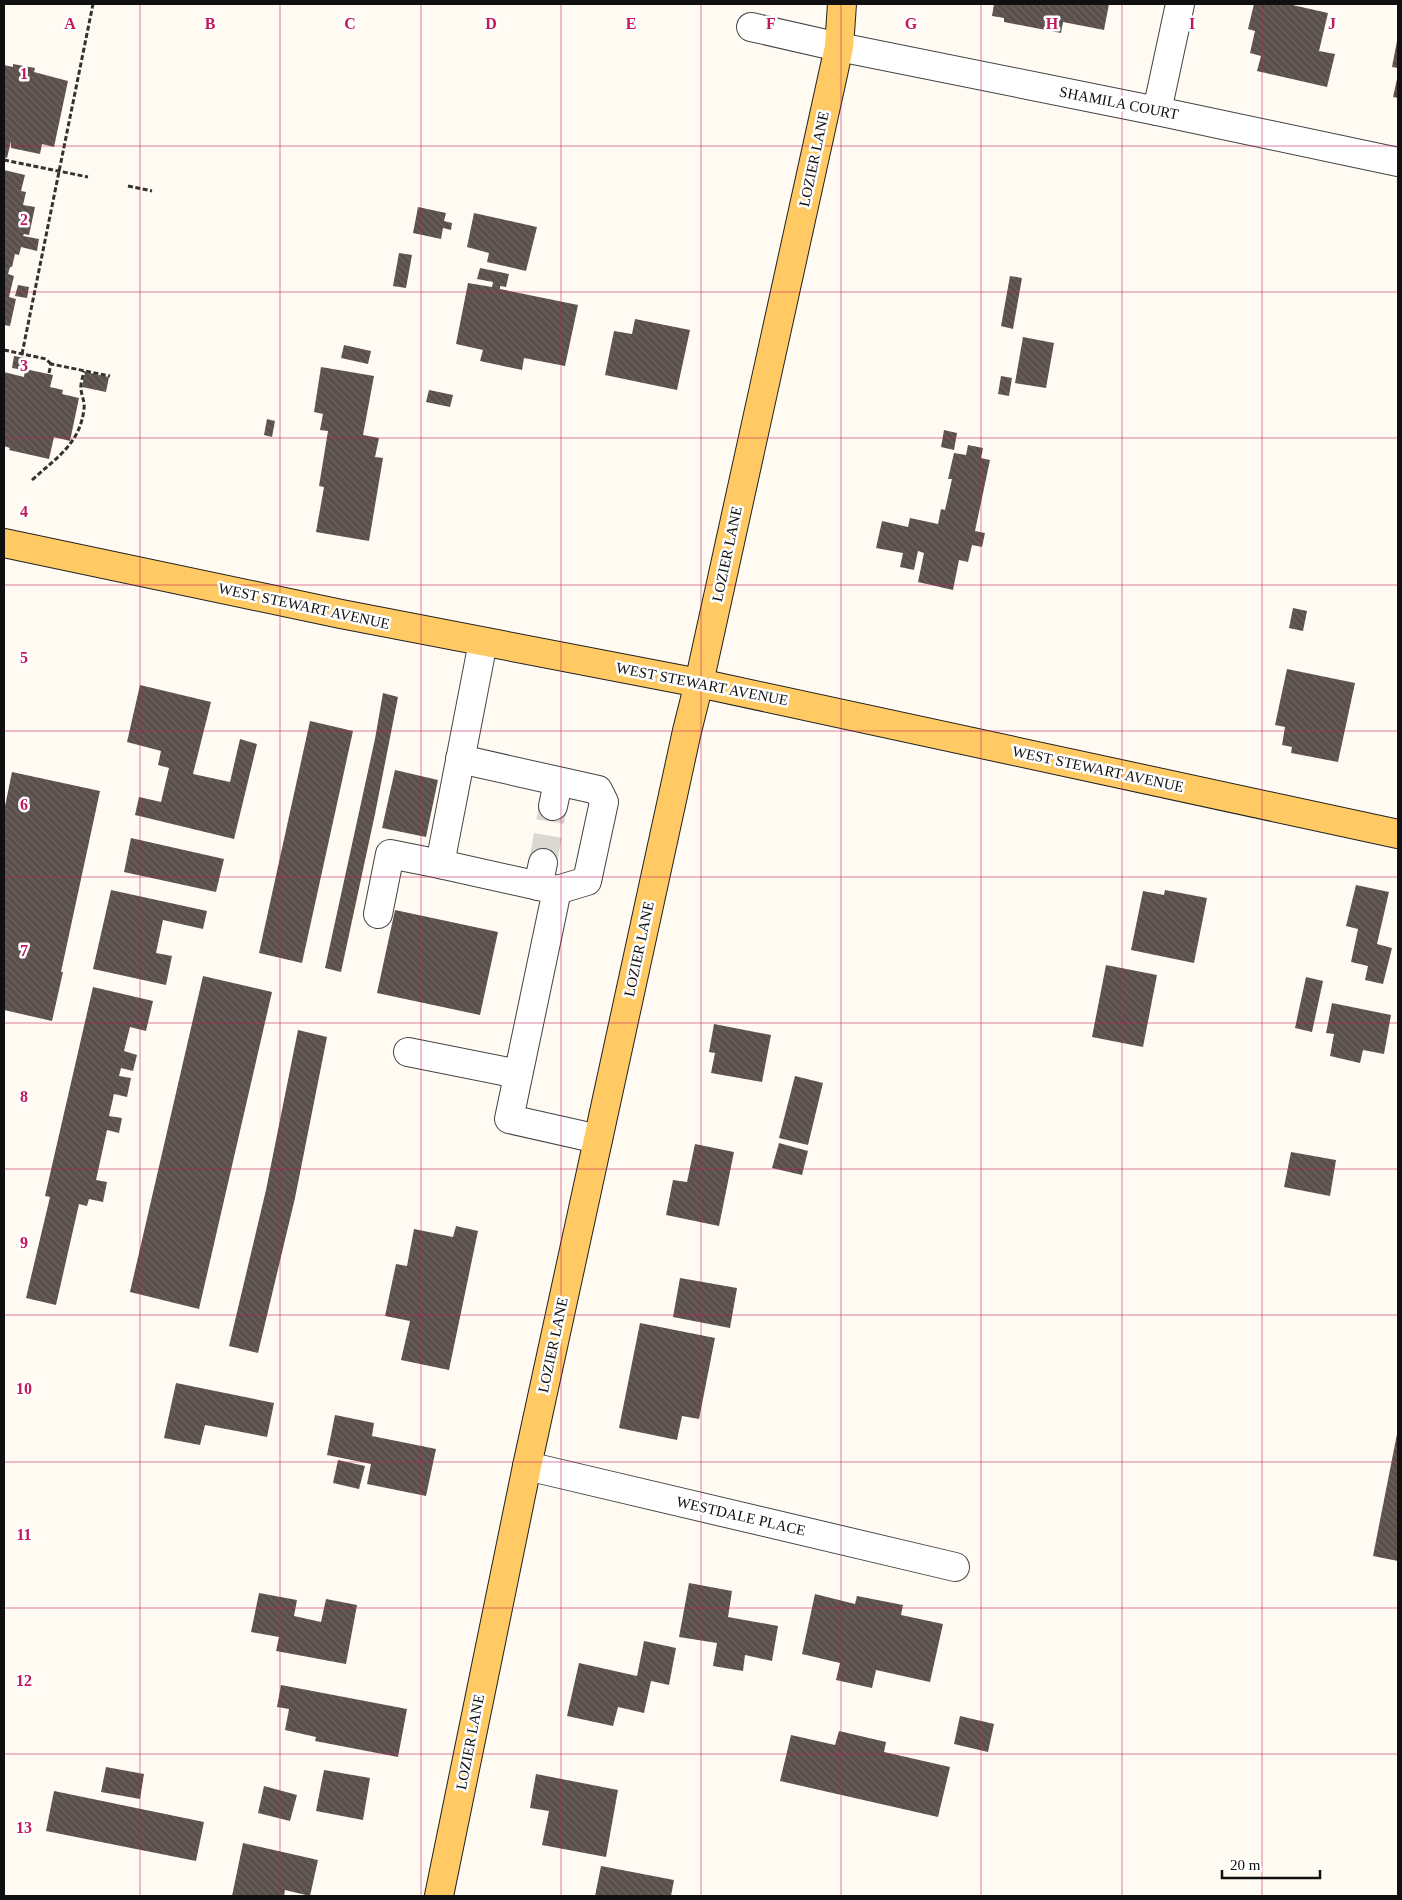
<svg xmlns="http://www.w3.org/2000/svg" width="1402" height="1900" font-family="Georgia,serif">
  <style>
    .building { fill: url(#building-back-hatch) }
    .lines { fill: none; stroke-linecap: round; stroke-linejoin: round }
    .minor-tunnel { stroke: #dbd8d1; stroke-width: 28; stroke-dasharray: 28 14; stroke-linecap: butt }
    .minor-casing { stroke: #434343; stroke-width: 30 }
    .major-casing { stroke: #212121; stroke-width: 30 }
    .path { stroke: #323232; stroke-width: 3; stroke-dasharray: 5 2.5; stroke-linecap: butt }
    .minor { stroke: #fff; stroke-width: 28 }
    .major { stroke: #ffca63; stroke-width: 28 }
    .grid { fill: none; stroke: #c2185b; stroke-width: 1; stroke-opacity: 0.55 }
    .labels { text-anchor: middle; stroke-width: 5; stroke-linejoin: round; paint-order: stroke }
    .street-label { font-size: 15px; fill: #101010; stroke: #fff }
    .grid-label { font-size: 16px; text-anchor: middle; font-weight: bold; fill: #c2185b; stroke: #fff; stroke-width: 5; stroke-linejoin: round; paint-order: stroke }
  </style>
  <defs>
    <pattern id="building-back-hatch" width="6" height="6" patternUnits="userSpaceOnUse" patternTransform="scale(1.25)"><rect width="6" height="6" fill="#5a4f4b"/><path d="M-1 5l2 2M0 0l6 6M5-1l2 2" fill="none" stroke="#6d6461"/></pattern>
  </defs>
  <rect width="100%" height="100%" fill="#fffbf3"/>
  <g class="building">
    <path d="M994 4H1109L1104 30 1063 22 1061 33 1004 22V18L992 16Z"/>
    <path d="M1254 4H1288L1328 13 1319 51 1335 54 1327 87 1257 71 1261 56 1250 53 1255 31 1248 29Z"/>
    <path d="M1397 41H1398V68L1392 67Z"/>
    <path d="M13 64 35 68 34 72 68 81 54 147 42 144 40 154 11 148V141L7 158 4 157V65L13 67Z"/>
    <path d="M1397 79H1398V98L1393 97Z"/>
    <path d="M4 170 25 175 21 191 26 192 23 205 35 207 29 235 24 234 23 236 39 239 37 251 21 247 19 255 15 254 12 267H10L8 274 14 276 9 297 16 299 10 326 4 325Z"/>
    <path d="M418 207 446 213 444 221 452 223 451 230 443 228 441 239 413 233Z"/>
    <path d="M474 213 537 227 526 271 487 262 489 253 467 247Z"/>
    <path d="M399 253 412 255 406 288 393 286Z"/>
    <path d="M480 268 509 274 506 287 500 286V289L578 305 565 366 524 358 522 370 480 361 483 350 456 344 468 283 492 287 493 282 477 279Z"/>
    <path d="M1010 276 1022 278 1013 329 1001 326Z"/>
    <path d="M18 285 29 287 27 298 15 296Z"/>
    <path d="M635 319 690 330 677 390 605 375 614 331 632 334Z"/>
    <path d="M1023 337 1054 343 1046 388 1015 383Z"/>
    <path d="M344 345 371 351 368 364 341 358Z"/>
    <path d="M14 356 25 358 23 370 12 368Z"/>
    <path d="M321 367 374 376 363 435 379 438 375 457 383 458 369 541 316 532 324 487 319 486 328 431 320 430 323 414 314 412Z"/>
    <path d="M25 369 53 375 50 387 63 390 62 394 79 398 70 441 54 437 49 459 9 450 10 448 4 446V372L24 377Z"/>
    <path d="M85 372 109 377 106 392 82 387Z"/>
    <path d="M1001 376 1012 378 1009 396 998 394Z"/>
    <path d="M429 390 453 395 450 407 426 402Z"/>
    <path d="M267 419 275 421 272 437 264 435Z"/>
    <path d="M944 430 957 433 954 450 941 447Z"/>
    <path d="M968 445 983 448 981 458 990 460 975 531 985 533 982 547 972 545 968 562 959 560 953 590 918 582 924 553 918 551 914 570 900 567 903 553 876 548 882 521 908 527 910 518 938 524 941 509 945 510 952 479H948L954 453 966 455Z"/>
    <path d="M1293 608 1307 611 1303 631 1289 628Z"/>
    <path d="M1287 669 1355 683 1338 762 1291 753 1292 747 1282 745 1285 727 1275 725Z"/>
    <path d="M140 685 211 702 193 774 230 782 240 739 257 744 234 839 135 815 139 797 161 802 169 768 158 765 161 751 127 742Z"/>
    <path d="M383 693 398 697 375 814 341 972 325 968 375 739Z"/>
    <path d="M310 721 353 731 302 963 259 953Z"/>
    <path d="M395 770 438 780 426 837 382 828Z"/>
    <path d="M12 772 100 791 61 972H63L52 1021 4 1010V811Z"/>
    <path d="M131 838 224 859 216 892 124 872Z"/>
    <path d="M1356 885 1389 892 1377 944 1392 948 1383 984 1365 980 1368 966 1351 962 1358 929 1346 926Z"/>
    <path d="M111 890 207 911 203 929 163 920 156 953 172 956 166 985 93 969Z"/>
    <path d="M1165 890 1207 898 1194 963 1131 950 1143 891 1164 895Z"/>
    <path d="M395 910 498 932 480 1015 377 993Z"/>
    <path d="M1106 965 1157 975 1143 1047 1092 1037Z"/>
    <path d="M203 976 272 992 199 1309 130 1292Z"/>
    <path d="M1306 977 1323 981 1312 1032 1295 1028Z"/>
    <path d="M93 987 153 1001 146 1031 130 1027 124 1051 137 1055 133 1071 121 1068 119 1076 131 1078 127 1097 114 1094 109 1116 122 1118 119 1133 107 1130 96 1180 107 1182 103 1202 89 1199 87 1206 79 1204 56 1305 26 1298 50 1197 45 1196Z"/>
    <path d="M1332 1003 1391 1015 1384 1054 1363 1050 1360 1063 1330 1056 1334 1034 1326 1033Z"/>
    <path d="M714 1024 771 1035 762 1082 711 1073 715 1053 709 1052Z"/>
    <path d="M298 1030 327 1037 295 1198 258 1353 229 1346 266 1190Z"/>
    <path d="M795 1076 823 1083 808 1145 779 1138Z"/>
    <path d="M779 1143 808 1151 802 1175 772 1168Z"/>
    <path d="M695 1144 734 1152 719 1226 666 1215 673 1180 687 1182Z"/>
    <path d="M1291 1152 1336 1160 1330 1196 1284 1187Z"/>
    <path d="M456 1226 478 1231 449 1370 401 1360 410 1321 385 1316 396 1264 407 1266 414 1229 453 1237Z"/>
    <path d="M680 1278 737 1288 730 1328 673 1317Z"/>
    <path d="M640 1323 715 1338 699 1419 682 1416 677 1440 619 1428Z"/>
    <path d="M176 1383 274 1403 267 1437 205 1425 200 1445 164 1438Z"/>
    <path d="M335 1415 374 1423 372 1436 436 1449 426 1496 367 1484 371 1464 327 1455Z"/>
    <path d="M1397 1434H1398V1561L1373 1556Z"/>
    <path d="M338 1460 365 1466 359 1489 333 1483Z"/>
    <path d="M689 1583 732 1591 728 1617 778 1626 772 1661 745 1655 743 1671 713 1666 717 1643 679 1637Z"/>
    <path d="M259 1593 297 1600 294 1616 321 1622 326 1599 357 1605 346 1664 276 1651 279 1637 251 1632Z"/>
    <path d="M815 1594 855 1604 857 1596 903 1605 901 1615 943 1624 930 1682 876 1670 872 1688 836 1680 840 1663 802 1654Z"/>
    <path d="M644 1641 676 1648 669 1685 651 1681 644 1713 618 1707 613 1726 567 1716 579 1663 637 1676Z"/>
    <path d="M281 1685 407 1709 398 1757 315 1741 316 1737 285 1730 289 1709 277 1707Z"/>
    <path d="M960 1716 994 1724 988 1752 954 1744Z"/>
    <path d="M839 1731 886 1742 884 1752 950 1767 938 1817 780 1781 791 1735 835 1745Z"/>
    <path d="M106 1767 144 1774 140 1799 101 1792Z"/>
    <path d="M324 1770 370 1778 363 1820 316 1811Z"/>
    <path d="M536 1774 618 1790 606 1857 542 1845 549 1811 530 1808Z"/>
    <path d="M264 1786 297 1795 290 1821 258 1813Z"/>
    <path d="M54 1791 204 1822 196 1861 46 1831Z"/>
    <path d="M243 1843 318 1860 310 1896 285 1890 284 1896H232Z"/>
    <path d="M601 1866 674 1880 671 1896H595Z"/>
  </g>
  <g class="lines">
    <path class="minor-tunnel" d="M543 863 553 806"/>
    <g class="minor-casing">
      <g id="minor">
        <path d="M751 27 839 47 1157 111 1398 162"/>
        <path d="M1157 111 1180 4"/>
        <path d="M483 642 440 864 557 890 509 1119 598 1139"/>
        <path d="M460 759 598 790 604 802 587 881 557 890"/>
        <path d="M553 806 558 783"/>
        <path d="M538 886 543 863"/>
        <path d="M378 914 390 854 445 865"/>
        <path d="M408 1052 518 1074"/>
        <path d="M527 1466 955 1567"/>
      </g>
    </g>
    <g class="major-casing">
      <g id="major">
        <path d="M4 543 341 614 699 683 1398 834"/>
        <path d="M439 1896 527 1466 687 731 699 683 839 47 842 4"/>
      </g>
    </g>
    <g class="path">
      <path d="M4 160 88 177"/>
      <path d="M128 186 152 191"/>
      <path d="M4 350 46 359 51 364"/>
      <path d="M22 354 93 4"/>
      <path d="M49 373 51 364 110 376"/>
      <path d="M32 480C56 458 80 444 84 409 85 402 82 397 81 390 80 384 83 377 84 371"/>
    </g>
    <use href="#minor" class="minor"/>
    <use href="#major" class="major"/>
  </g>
  <path class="grid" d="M140 4V1896M280 4V1896M421 4V1896M561 4V1896M701 4V1896M841 4V1896M981 4V1896M1122 4V1896M1262 4V1896M4 146H1398M4 292H1398M4 438H1398M4 585H1398M4 731H1398M4 877H1398M4 1023H1398M4 1169H1398M4 1315H1398M4 1462H1398M4 1608H1398M4 1754H1398"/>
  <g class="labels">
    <g class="street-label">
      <text transform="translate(1119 103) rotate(11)" y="5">SHAMILA COURT</text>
      <text transform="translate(814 159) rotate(-78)" y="5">LOZIER LANE</text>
      <text transform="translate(727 554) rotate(-78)" y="5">LOZIER LANE</text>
      <text transform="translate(304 606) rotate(12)" y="5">WEST STEWART AVENUE</text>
      <text transform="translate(702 684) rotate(11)" y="5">WEST STEWART AVENUE</text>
      <text transform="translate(1098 769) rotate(12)" y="5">WEST STEWART AVENUE</text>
      <text transform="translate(639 949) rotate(-78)" y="5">LOZIER LANE</text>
      <text transform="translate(553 1345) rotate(-78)" y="5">LOZIER LANE</text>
      <text transform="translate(741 1516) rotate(13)" y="5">WESTDALE PLACE</text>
      <text transform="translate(470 1742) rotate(-79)" y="5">LOZIER LANE</text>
    </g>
  </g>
  <g class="grid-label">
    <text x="70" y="29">A</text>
    <text x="210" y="29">B</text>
    <text x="350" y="29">C</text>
    <text x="491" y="29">D</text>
    <text x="631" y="29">E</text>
    <text x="771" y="29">F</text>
    <text x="911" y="29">G</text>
    <text x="1052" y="29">H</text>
    <text x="1192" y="29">I</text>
    <text x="1332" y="29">J</text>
    <text x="24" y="79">1</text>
    <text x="24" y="225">2</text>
    <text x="24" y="371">3</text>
    <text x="24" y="517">4</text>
    <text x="24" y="663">5</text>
    <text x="24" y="810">6</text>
    <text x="24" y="956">7</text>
    <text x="24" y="1102">8</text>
    <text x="24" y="1248">9</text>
    <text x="24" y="1394">10</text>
    <text x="24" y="1540">11</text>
    <text x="24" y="1686">12</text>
    <text x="24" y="1833">13</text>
  </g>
  <rect width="1402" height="1900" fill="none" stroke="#101010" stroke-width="10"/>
  <path d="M1222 1870v8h98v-8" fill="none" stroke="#101010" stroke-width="2.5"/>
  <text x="1230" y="1870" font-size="15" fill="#101010" stroke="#ffffff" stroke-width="4" paint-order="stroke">20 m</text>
</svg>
